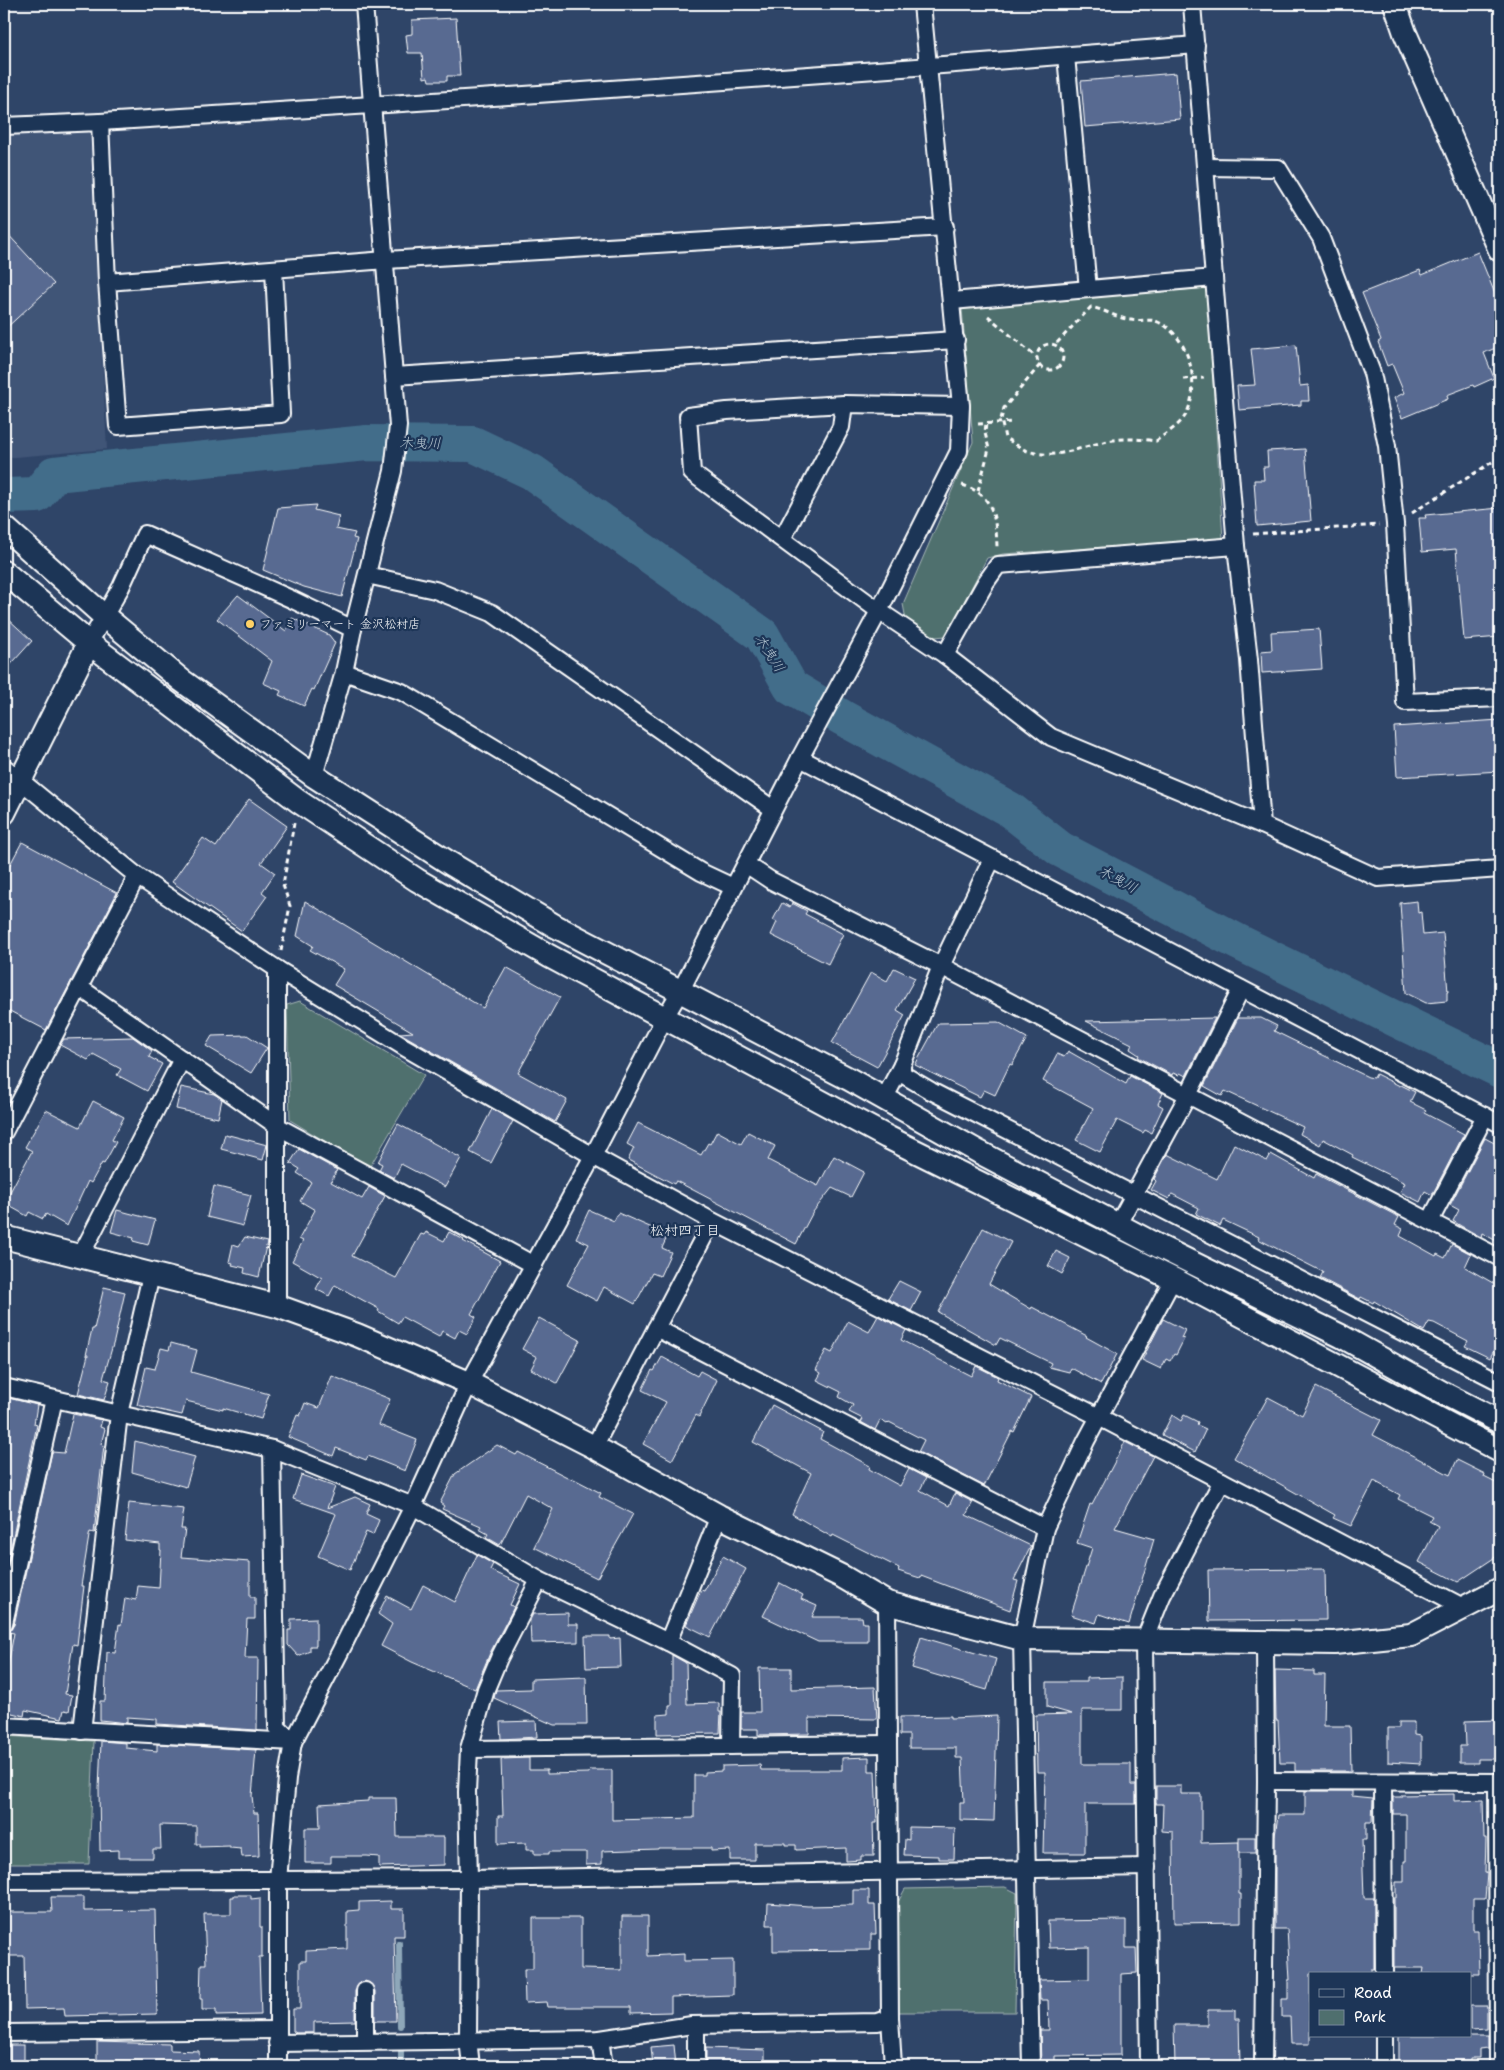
<svg xmlns="http://www.w3.org/2000/svg" width="1504" height="2070" font-family="'Shantell Sans','Klee One',sans-serif">
  <style>
    .built { fill: #405477 }
    .green { fill: #4f6f6e; stroke: #a7b7b6 }
    .lines { fill: none; stroke-linecap: round; stroke-linejoin: round }
    .stream { stroke: #8ea7b9; stroke-width: 6 }
    .river { stroke: #436d8a; stroke-width: 36 }
    .building { fill: #596a91; stroke: #fff }
    .street-casing { stroke: #fff; stroke-width: 20 }
    .secondary-casing { stroke: #fff; stroke-width: 26 }
    .path { stroke: #fff; stroke-width: 3; stroke-dasharray: 5 4; stroke-linecap: butt }
    .street { stroke: #1d3557; stroke-width: 16 }
    .secondary { stroke: #1d3557; stroke-width: 22 }
    .poi-dot { fill: #ffd166; stroke: #1d3557; stroke-width: 2 }
    .labels { text-anchor: middle; stroke-width: 4.5; stroke-linejoin: round; paint-order: stroke }
    .poi-label { font-size: 12px; fill: #fff; stroke: #1d3557; text-anchor: start }
    .water-label { font-size: 14px; font-style: italic; fill: #b4c5d0; stroke: #1d3557 }
    .neighbourhood-label { font-size: 14px; fill: #fff; stroke: #1d3557 }
  </style>
  <rect width="100%" height="100%" fill="#2f4568"/>
  <filter id="ink" filterUnits="userSpaceOnUse"><feTurbulence type="fractalNoise" baseFrequency=".02" numOctaves="2"/><feDisplacementMap in="SourceGraphic" scale="10" xChannelSelector="R" yChannelSelector="G"/><feConvolveMatrix kernelMatrix="1 2 1 2 8 2 1 2 1" color-interpolation-filters="sRGB"/></filter>
  <g filter="url(#ink)">
    <path class="built" d="M89 112 107 449 4 458V117Z"/>
    <g class="green">
      <path d="M1207 288 1223 539 1003 554 987 558 946 636 934 637 906 620 903 604 973 442 962 308Z"/>
      <path d="M300 1001 424 1075 369 1168 290 1120 287 1005Z"/>
      <path d="M4 1736 94 1741 89 1864H4Z"/>
      <path d="M1005 1887 1017 1893 1015 2012H898L896 1906 905 1889Z"/>
    </g>
    <g class="lines">
      <g class="stream">
        <path d="M399 1943 400 2026"/>
        <path d="M401 2066V2052"/>
      </g>
      <path class="river" d="M4 496 37 495 54 474 367 443 473 444 532 472 762 635 791 687 843 718 1009 809 1060 849 1238 942 1500 1070"/>
    </g>
    <g class="building">
      <path d="M456 18 460 76H447V81H429L428 77 424 78 422 53H408L406 35 412 34V20Z"/>
      <path d="M1176 73 1180 119 1085 127 1081 81Z"/>
      <path d="M4 230 54 284 4 330Z"/>
      <path d="M1478 252 1500 306V346L1484 353 1494 378 1474 387 1473 385 1447 395 1448 399 1402 418 1394 398 1404 393 1392 364 1387 366 1378 342 1381 340 1362 293 1420 270 1422 275Z"/>
      <path d="M1296 345 1300 386 1308 385 1309 401H1301V405L1239 410 1237 386 1255 385 1251 349Z"/>
      <path d="M1305 449 1311 521 1257 526 1254 480H1264L1263 467H1268L1267 451Z"/>
      <path d="M316 505 314 510 339 516 336 529 355 533 353 538 357 539 342 597 304 587 263 570 278 508Z"/>
      <path d="M1500 508V637L1464 640 1456 549 1422 552 1419 518H1426L1425 515Z"/>
      <path d="M238 595 286 631 292 618 329 635 335 643 314 690 312 689 304 706 279 695 281 691 263 683 272 661 217 619Z"/>
      <path d="M4 615 32 641 4 672Z"/>
      <path d="M1319 629 1322 669 1262 673 1261 651 1272 650 1271 632Z"/>
      <path d="M1500 720V771L1397 777 1394 727Z"/>
      <path d="M249 799 287 826 261 863 275 873 262 892 267 896 242 931 172 882 203 838 216 847Z"/>
      <path d="M22 842 117 893 46 1030 4 1008V876Z"/>
      <path d="M305 901 483 1008 506 967 560 997 518 1073 567 1100 555 1122 400 1033 413 1032 334 985 344 969 310 950 313 946 297 936Z"/>
      <path d="M1417 901 1418 913 1421 912 1423 935 1443 933 1448 992H1447V1001L1426 1003 1406 993 1400 903Z"/>
      <path d="M782 903 790 907 792 903 807 911 805 914 843 934 828 964 771 935 777 922 773 920Z"/>
      <path d="M894 968 915 978 897 1010 905 1015 877 1067 832 1043 871 972 887 981Z"/>
      <path d="M1215 1018 1186 1076 1180 1073 1179 1075 1173 1073 1172 1075 1138 1057 1139 1055 1130 1049 1132 1044 1086 1021Z"/>
      <path d="M1238 1018H1261L1277 1026 1274 1031 1327 1057 1368 1077 1374 1078 1376 1074 1400 1086 1401 1085 1415 1092 1410 1102 1426 1110 1424 1113 1464 1134 1432 1195 1425 1191 1420 1202 1400 1192 1405 1183 1352 1157 1353 1155 1323 1139 1320 1145 1300 1134 1303 1127 1225 1091 1222 1096 1204 1086Z"/>
      <path d="M998 1022 1027 1038 1012 1065 1010 1064 995 1095 984 1090 980 1097 915 1065 938 1023Z"/>
      <path d="M247 1035 267 1048 251 1073 206 1046 212 1036Z"/>
      <path d="M133 1037 152 1051 149 1057 162 1064 147 1091 117 1075 121 1069 93 1054 88 1060 60 1045 64 1039Z"/>
      <path d="M1068 1051 1126 1084 1130 1076 1163 1093 1158 1104 1163 1107 1151 1133 1145 1130 1143 1133 1117 1120 1100 1152 1076 1140 1093 1108 1043 1081 1057 1054 1064 1057Z"/>
      <path d="M181 1087 214 1094 222 1099 218 1118 176 1109Z"/>
      <path d="M93 1101 124 1117 112 1140 116 1142 104 1164 102 1163 91 1183 88 1181 67 1226 46 1214 43 1219 29 1212 27 1216 4 1203 32 1151 25 1147 46 1110 80 1127Z"/>
      <path d="M492 1109 513 1121 491 1163 470 1152Z"/>
      <path d="M638 1123 701 1155 708 1143 710 1144 717 1131 741 1144 748 1132 775 1146 768 1160 818 1186 834 1156 864 1172 851 1197 832 1188 813 1212 796 1244 676 1181 674 1184 628 1160 634 1148 627 1144Z"/>
      <path d="M398 1124 461 1158 445 1187 401 1164 394 1178 379 1170 382 1164 378 1162Z"/>
      <path d="M225 1134 267 1145 263 1160 221 1149Z"/>
      <path d="M1485 1138 1500 1146V1243L1482 1233 1481 1237 1461 1226 1453 1221 1459 1210 1450 1205Z"/>
      <path d="M1234 1144 1267 1161 1271 1154 1314 1178 1316 1174 1399 1217 1395 1225 1403 1229 1400 1236 1436 1256 1437 1254 1445 1258 1452 1244 1471 1254 1465 1267 1500 1287V1338L1490 1358 1465 1346 1468 1341 1434 1323 1429 1322 1424 1331 1374 1301 1373 1303 1361 1297 1360 1299 1320 1278 1323 1272 1258 1239 1259 1237 1223 1220 1220 1226 1196 1214 1199 1208 1172 1194 1169 1199 1151 1190 1156 1181 1154 1179 1167 1154 1217 1179Z"/>
      <path d="M299 1149 337 1170 331 1182 362 1199 369 1187 385 1196 352 1256 396 1278 421 1234 424 1235 426 1232 444 1241 449 1232 464 1240 463 1241 500 1261 471 1314 476 1317 467 1334 459 1330 455 1338 442 1331 439 1337 402 1317 398 1323 378 1311 379 1309 335 1285 329 1296 316 1289 322 1278 292 1261 303 1241 299 1239 315 1210 300 1201 311 1182 297 1173 300 1169 290 1163Z"/>
      <path d="M214 1186 251 1195 243 1226 207 1217Z"/>
      <path d="M117 1210 155 1220 148 1245 133 1241 134 1238 111 1232Z"/>
      <path d="M589 1210 614 1221 618 1213 668 1235 662 1248 671 1252 660 1276 652 1273 635 1304 604 1287 597 1301 567 1285 589 1244 576 1238Z"/>
      <path d="M983 1228 1011 1242 989 1284 1031 1309 1032 1307 1087 1336 1086 1337 1117 1354 1101 1384 1071 1368 1069 1372 1049 1367 1051 1363 1000 1338 996 1345 938 1312Z"/>
      <path d="M245 1237 267 1242 259 1277 244 1273 245 1268 232 1265 233 1263 229 1262 233 1244 239 1246Z"/>
      <path d="M1056 1251 1070 1258 1062 1274 1048 1266Z"/>
      <path d="M899 1281 921 1292 911 1311 888 1299Z"/>
      <path d="M104 1287 125 1292 114 1341 103 1379 110 1381 104 1400 78 1394 88 1355H86L92 1329H94Z"/>
      <path d="M878 1316 906 1330 901 1340 971 1376 976 1366 998 1377 997 1380 1031 1397 1014 1432 1012 1431 984 1486 918 1452 924 1440 889 1422 887 1424 880 1420 875 1430 861 1422 863 1419 849 1412 853 1405 839 1397 841 1392 817 1380 821 1373 816 1370 826 1350 832 1353 848 1321 869 1332Z"/>
      <path d="M539 1318 580 1340 557 1383 531 1369 537 1357 522 1349Z"/>
      <path d="M1163 1319 1185 1330 1181 1338 1184 1339 1176 1355 1174 1354 1170 1361 1166 1359 1161 1369 1142 1360Z"/>
      <path d="M171 1343 197 1350 191 1372 269 1394 261 1419 223 1408V1410L186 1401 182 1415 137 1405 146 1367 155 1369 161 1348 169 1350Z"/>
      <path d="M662 1357 697 1376 700 1371 717 1380 699 1417 696 1415 672 1460 643 1444 666 1402 642 1390 652 1370 654 1371Z"/>
      <path d="M332 1376 390 1399 379 1425 417 1440 405 1471 368 1456 366 1460 336 1448 333 1456 288 1437 297 1415 300 1416 305 1403 319 1408Z"/>
      <path d="M1316 1387 1381 1420 1373 1435 1450 1475 1457 1460 1485 1474 1484 1477 1500 1485V1554L1458 1582 1419 1562 1438 1526 1429 1521 1432 1516 1398 1499 1400 1495 1374 1481 1351 1526 1333 1518 1335 1515 1234 1458 1268 1397 1302 1415Z"/>
      <path d="M4 1397 37 1405 34 1424 37 1425 4 1578Z"/>
      <path d="M772 1405 823 1432 820 1439 870 1466 869 1469 900 1486 909 1469 926 1478 920 1490 949 1506 955 1493 973 1502 966 1515 1031 1546 1014 1580 1018 1581 1010 1610 921 1576 920 1578 898 1571 899 1568 833 1535 832 1537 792 1514 811 1473 753 1442Z"/>
      <path d="M73 1414 102 1420 100 1427 105 1429 101 1444 104 1445 94 1533 90 1532 89 1536 81 1586H84L77 1645 73 1644 65 1694 72 1695 69 1711 64 1710 62 1718 25 1710 24 1716 4 1711V1686L14 1633 8 1632 14 1625 52 1452 64 1453Z"/>
      <path d="M1172 1415 1181 1421 1184 1415 1198 1422 1197 1425 1206 1429 1195 1452 1162 1435Z"/>
      <path d="M135 1441 195 1457 186 1487 132 1472Z"/>
      <path d="M1125 1442 1153 1456 1115 1528 1154 1539 1129 1624 1099 1614 1096 1623 1071 1615 1092 1548 1077 1543 1090 1504 1092 1505Z"/>
      <path d="M497 1445 516 1455 518 1452 571 1479 572 1478 601 1493 599 1497 633 1514 597 1578 534 1547 553 1509 526 1494 500 1545 486 1537 488 1534 479 1529 481 1526 442 1509 444 1506 440 1503 455 1474Z"/>
      <path d="M301 1475 335 1487 327 1508 355 1497 370 1504 366 1514 379 1520 373 1535 366 1532 350 1570 318 1556 336 1514 293 1499Z"/>
      <path d="M129 1503 184 1509 181 1529H185L181 1557 250 1562V1597H255V1619H247L245 1658H258L257 1730 157 1724V1719L127 1717V1723L100 1720V1701H105L107 1652 115 1653 119 1624 121 1625 125 1598 136 1600 138 1586 159 1588 161 1550H160V1544L125 1540Z"/>
      <path d="M477 1555 493 1564 490 1570 520 1584 510 1605 514 1607 490 1653 475 1689 412 1662 381 1646 392 1624 378 1614 387 1596 411 1609 423 1585 455 1602Z"/>
      <path d="M723 1556 746 1569 710 1637 686 1625 701 1590 704 1591Z"/>
      <path d="M1325 1569 1326 1620 1209 1621 1208 1570Z"/>
      <path d="M780 1583 803 1595 801 1599 817 1606 812 1617H862L863 1623H868V1642H818L763 1616Z"/>
      <path d="M568 1613V1624H578V1642L531 1643 530 1620 533 1614Z"/>
      <path d="M316 1618V1646H310V1651L298 1656 288 1645V1630H291V1619Z"/>
      <path d="M585 1636H610V1639L620 1638 621 1667 586 1668Z"/>
      <path d="M921 1637 996 1659 987 1690 912 1668Z"/>
      <path d="M672 1655 686 1663 687 1704 719 1703V1712H721L720 1733 657 1734V1715L669 1714V1705H672Z"/>
      <path d="M759 1668H791V1689L875 1687 877 1719 809 1718V1734L758 1735V1729H741V1712H760Z"/>
      <path d="M1275 1670 1314 1671V1675H1325L1324 1726H1350L1351 1771H1295V1763H1280L1278 1720H1276Z"/>
      <path d="M586 1677 587 1725H554L494 1698 496 1690 531 1689V1679Z"/>
      <path d="M1122 1677V1710H1082V1764H1131V1785H1136V1804H1085V1853H1043L1045 1772H1037L1036 1715 1072 1714 1047 1707V1682H1087V1678Z"/>
      <path d="M951 1716V1718L997 1716 994 1821 960 1820V1802H964L962 1758H956V1748H909V1735H900V1717Z"/>
      <path d="M1497 1720 1498 1759H1478V1763H1460V1746H1466L1465 1721Z"/>
      <path d="M536 1721 537 1737 501 1739 500 1722Z"/>
      <path d="M1399 1722H1414V1735L1421 1736V1764L1388 1762V1728H1399Z"/>
      <path d="M101 1741 126 1743V1748L157 1751V1744L256 1750 252 1796 254 1813H258L259 1856 242 1857 241 1849 230 1848V1846L200 1847V1844H196V1826L160 1825 161 1849H153V1858H118V1850L100 1851 99 1789Z"/>
      <path d="M869 1757V1771H875L877 1823H873L874 1856H861V1860L846 1861V1848L796 1850V1845H786V1843H755V1860H730V1850L711 1851V1848H658V1849L602 1851V1864L586 1865V1852H549V1854H534V1850H526V1843L498 1844V1816H503L501 1759 529 1758V1770H547V1774L589 1773 590 1770H612V1820L694 1818V1775H705V1772L722 1771V1766L760 1765 761 1770H842V1758Z"/>
      <path d="M1156 1786H1181V1794H1201V1843L1239 1842V1894H1241V1922L1174 1923 1173 1832 1162 1831 1163 1804H1156Z"/>
      <path d="M1305 1791H1352V1796L1373 1798 1372 1822H1366V1840H1362L1364 1898H1374V1969H1371V1974H1310V2044H1291L1290 2017H1282V1999H1288V1980H1290L1287 1929H1275V1836L1278 1815H1305Z"/>
      <path d="M1454 1794V1801L1483 1800 1484 1838H1486L1485 1873H1487L1485 1899H1473V1930H1478L1479 1974H1423L1424 1968H1394V1898H1396V1882H1404V1861H1406V1814H1393V1797H1401V1795Z"/>
      <path d="M368 1798H396L397 1837H444V1865L379 1867V1857L367 1856H331V1863H305V1828H320L319 1804 368 1801Z"/>
      <path d="M909 1827 955 1828 954 1859H939V1856L904 1855 905 1839 909 1840Z"/>
      <rect x="1239" y="1837" width="16" height="16"/>
      <path d="M853 1890H869V1905H875L876 1934H871V1950L773 1951V1925H767L768 1903 808 1906 853 1905Z"/>
      <path d="M234 1895H251V1899L260 1898V1927H262V1957H259L261 2015 216 2016V2010H202V1999H200L201 1964H206L204 1914H231V1897H234Z"/>
      <path d="M51 1897H84V1911L155 1910 157 2014 65 2016 64 2008 25 2009 24 1956H4V1912H52Z"/>
      <path d="M391 1901V1909H404V1936H394L396 2021H375V1991L370 1983 365 1981 360 1983 355 1991V2021L314 2022V2033H296L293 2031V2009H300V1961H306V1951L347 1949V1911L359 1910V1902Z"/>
      <path d="M622 1916H648V1956L684 1954V1961L733 1960V1995L671 1997V2012L631 2013V2007H547L546 2002 525 2003 524 1969H533V1918H581V1969L622 1970Z"/>
      <path d="M1126 1920V1948H1136L1137 1973 1121 1974V2055L1055 2056V2066H1041L1040 2030H1049L1048 2000H1040L1039 1980 1089 1979V1947L1049 1948 1048 1921Z"/>
      <path d="M1470 2006H1487V2029L1470 2030Z"/>
      <path d="M1208 2010H1235V2019H1239L1240 2066H1175L1174 2025H1208Z"/>
      <path d="M1399 2036H1488V2049L1479 2050V2058H1470V2066H1399Z"/>
      <path d="M97 2042 170 2044V2050L199 2051 200 2066H134V2061H97Z"/>
      <rect x="9" y="2045" width="15" height="17"/>
      <path d="M674 2045 676 2066H653L651 2047Z"/>
      <path d="M706 2048 765 2050V2066H706Z"/>
    </g>
    <g class="lines">
      <g class="street-casing">
        <g id="street">
          <path d="M1192 4 1214 278"/>
          <path d="M1066 56 1088 289"/>
          <path d="M100 122C466 100 831 75 1196 45"/>
          <path d="M4 126 100 122 107 282 386 260 945 227"/>
          <path d="M1206 167 1278 168 1321 238 1372 373 1387 446 1395 524 1405 702 1500 698"/>
          <path d="M107 282 118 426 281 414 274 269"/>
          <path d="M952 301 1214 278 1236 546 1249 660 1262 825 1378 878 1500 869"/>
          <path d="M394 376 956 340"/>
          <path d="M961 406 844 404 727 411 688 416 692 473 879 611 945 655 986 582 998 565 1236 546"/>
          <path d="M782 539 841 427 844 404"/>
          <path d="M367 575 435 590 492 613 773 809"/>
          <path d="M89 643 121 587 145 534 291 599 353 629"/>
          <path d="M945 655 1051 737 1262 825"/>
          <path d="M344 672 402 692 701 872 733 887"/>
          <path d="M800 758 1500 1124"/>
          <path d="M4 767 137 876 277 969V1306"/>
          <path d="M314 776 344 672 353 629 393 471 398 426 364 4"/>
          <path d="M992 859 941 966 902 1065V1074L931 1091 1500 1382"/>
          <path d="M746 864 770 880 941 966 1500 1258"/>
          <path d="M277 969 404 1047 593 1156 712 1221 1101 1418 1465 1608"/>
          <path d="M79 987 277 1126 534 1265"/>
          <path d="M884 1099 902 1065"/>
          <path d="M4 1132 137 876"/>
          <path d="M1430 1221 1485 1116"/>
          <path d="M1118 1224 1188 1095 1241 989"/>
          <path d="M80 1257 182 1059"/>
          <path d="M656 1328 1045 1528"/>
          <path d="M4 1387 119 1414 151 1275"/>
          <path d="M594 1447 712 1221"/>
          <path d="M272 1449 277 1727 293 1742"/>
          <path d="M887 1603 890 2018 893 2066"/>
          <path d="M4 1623 54 1399"/>
          <path d="M668 1642 732 1676 731 1746"/>
          <path d="M4 1726 293 1742"/>
          <path d="M82 1731 119 1414 272 1449 413 1506 539 1580 668 1642 719 1516"/>
          <path d="M469 1749 887 1744"/>
          <path d="M1266 1781 1500 1782"/>
          <path d="M1383 1782 1384 1974"/>
          <path d="M1497 1782 1498 2066"/>
          <path d="M4 1881 278 1880 287 1778 293 1742 340 1652 413 1506 469 1383 593 1156 665 1017 681 990 800 758 879 611 959 451 961 406 922 4"/>
          <path d="M365 1991V2041"/>
          <path d="M696 2025V2066"/>
          <path d="M4 2033 277 2030"/>
          <path d="M1384 2036V2066"/>
          <path d="M600 2039 604 2066"/>
          <path d="M277 2043 600 2039 692 2025 878 2022 890 2018"/>
          <path d="M278 2066V1880L469 1879 1147 1867"/>
          <path d="M471 2066 468 2039 469 1879 467 1792 469 1749 486 1689 499 1658 539 1580"/>
          <path d="M1031 2066 1022 1639 1045 1528 1086 1441 1173 1279"/>
          <path d="M1149 2066 1144 1641 1162 1596 1222 1481"/>
          <path d="M1263 2066 1266 1781 1265 1643"/>
        </g>
      </g>
      <g class="secondary-casing">
        <g id="secondary">
          <path d="M1395 4 1405 33 1500 250"/>
          <path d="M4 527 104 616 181 680 314 776 451 864 555 926 849 1079 979 1152 1160 1247 1341 1336 1443 1393 1500 1422"/>
          <path d="M4 572 89 643 298 801 417 880 549 956 887 1137 1173 1279 1500 1451"/>
          <path d="M4 813 89 643"/>
          <path d="M4 1237 277 1306 357 1335 469 1383 594 1447 719 1516 843 1577 887 1603 1022 1639 1334 1643 1411 1635 1500 1589"/>
        </g>
      </g>
      <g class="path">
        <path d="M988 316 1037 358"/>
        <circle cx="1050" cy="357" r="13"/>
        <path d="M1040 365 1004 408 1001 419 1005 438C1012 442 1019 447 1025 450 1056 462 1083 445 1113 440 1127 438 1141 439 1156 441 1165 434 1179 426 1185 416 1202 387 1190 336 1158 322 1150 318 1140 322 1131 320 1117 318 1105 310 1091 307L1055 345"/>
        <path d="M1183 379 1204 378"/>
        <path d="M978 424 1013 422"/>
        <path d="M962 485C993 494 996 517 997 547"/>
        <path d="M978 491 989 449 985 433 986 423"/>
        <path d="M1412 513 1500 457"/>
        <path d="M1253 534 1379 525"/>
        <path d="M281 951 290 906 283 885 294 823"/>
      </g>
      <use href="#street" class="street"/>
      <use href="#secondary" class="secondary"/>
    </g>
  </g>
  <circle class="poi-dot" cx="250" cy="624" r="5"/>
  <g class="labels">
    <g class="poi-label">
      <text x="260" y="628">ファミリーマート 金沢松村店</text>
    </g>
    <g class="water-label">
      <text x="420" y="448">木曳川</text>
      <text transform="translate(770 653) rotate(57)" y="5">木曳川</text>
      <text transform="translate(1118 879) rotate(28)" y="5">木曳川</text>
    </g>
    <g class="neighbourhood-label">
      <text x="685" y="1235">松村四丁目</text>
    </g>
  </g>
  <rect width="1504" height="2070" fill="none" stroke="#1d3557" stroke-width="20"/>
  <rect x="10" y="10" width="1484" height="2050" fill="none" stroke="#fff" stroke-width="2" filter="url(#ink)"/>
  <rect x="1309" y="1972" width="162" height="65" fill="#1d3557" stroke="#77869a"/>
  <rect x="1319" y="1989" width="25" height="8" fill="#1d3557" stroke="#77869a"/>
  <text x="1354" y="1998" font-size="15" fill="#ffffff">Road</text>
  <rect x="1319" y="2010" width="25" height="15" fill="#4f6f6e" stroke="#77869a"/>
  <text x="1354" y="2022" font-size="15" fill="#ffffff">Park</text>
</svg>
